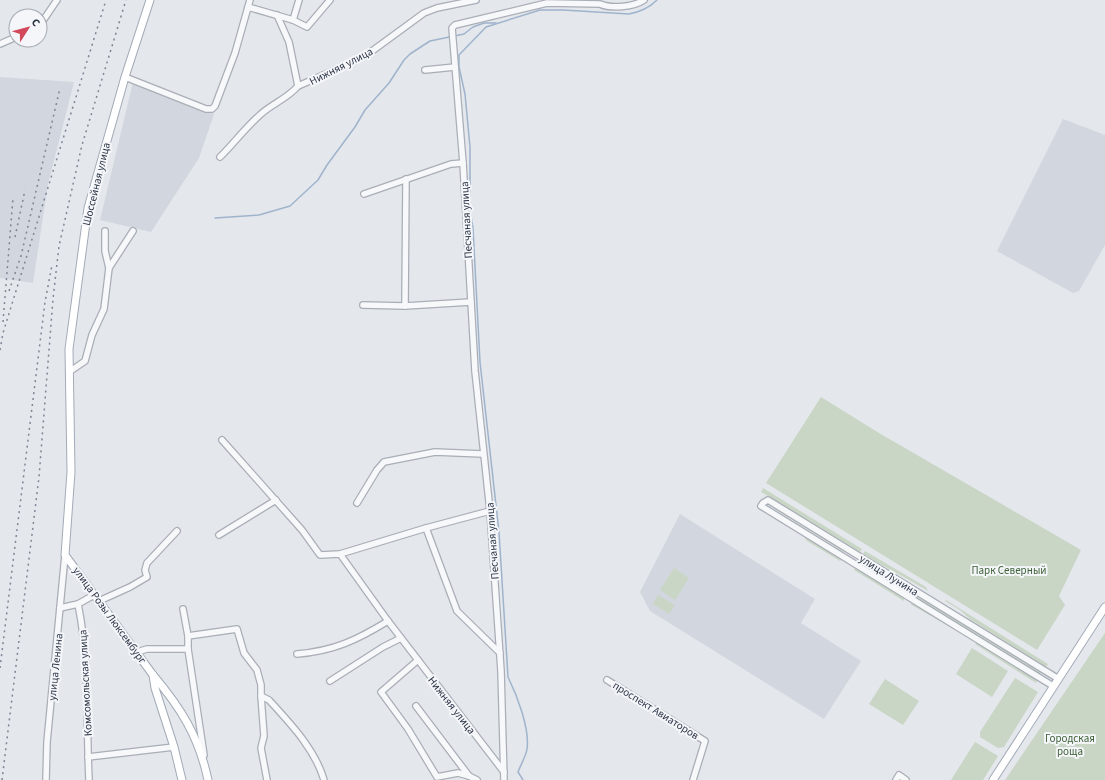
<svg xmlns="http://www.w3.org/2000/svg" width="1105" height="780" font-family="'Source Sans 3',sans-serif">
  <style>
    .built { fill: #d2d6de }
    .green { fill: #c9d6c5 }
    .lines { fill: none; stroke-linecap: round; stroke-linejoin: round }
    .stream { stroke: #9fb4cc; stroke-width: 1.5 }
    .minor-casing { stroke: #a9aeb7; stroke-width: 8 }
    .major-casing { stroke: #a3abb8; stroke-width: 9 }
    .minor { stroke: #f7f8fa; stroke-width: 5.5 }
    .major { stroke: #fff; stroke-width: 7 }
    .rail { stroke: #7d8696; stroke-width: 1.5; stroke-dasharray: 2 4; stroke-linecap: butt }
    .labels { text-anchor: middle; stroke-width: 4; stroke-linejoin: round; paint-order: stroke }
    .street-label { font-size: 11px; fill: #2b3445; stroke: #f4f6f9 }
    .park-label { font-size: 11px; fill: #3f6138; stroke: #f4f6f9 }
  </style>
  <rect width="100%" height="100%" fill="#e4e7ec"/>
  <g class="built">
    <path d="M0 77 74 82 48 184 33 283 0 278Z"/>
    <path d="M133 82 214 114 199 158 151 232 100 220Z"/>
    <path d="M1063 119 1105 135V245L1079 291 1073 293 997 251Z"/>
    <path d="M680 514 815 599 801 623 861 661 824 719 650 611 640 592Z"/>
  </g>
  <g class="green">
    <path d="M821 397 879 433 1081 550 1059 596 1065 605 1037 650 766 483Z"/>
    <path d="M763 488 862 549 860 552 761 492Z"/>
    <path d="M774 506 845 550 844 552 773 508Z"/>
    <path d="M804 537 814 541 841 558V560L840 561 807 541Z"/>
    <path d="M865 551 926 587 928 591C906 578 885 567 863 554Z"/>
    <path d="M860 560 1041 672 1040 674 859 562Z"/>
    <path d="M856 566 904 597V601L854 570Z"/>
    <path d="M674 568 689 578 675 600 660 590Z"/>
    <path d="M658 595 675 605 669 614 653 604Z"/>
    <path d="M946 600 1048 664 1046 667 971 620 960 610 945 601Z"/>
    <path d="M914 603 969 637V638L910 604Z"/>
    <path d="M1105 633V780H1005Z"/>
    <path d="M977 642 1038 679 1036 683 975 644Z"/>
    <path d="M972 648 1008 671 992 697 956 674Z"/>
    <path d="M1015 678 1038 692 1004 747 998 748 980 737V732Z"/>
    <path d="M885 679 919 701 903 725 869 704Z"/>
    <path d="M975 742 998 756 983 780H951Z"/>
  </g>
  <g class="lines">
    <g class="stream">
      <path d="M215 218 259 215 290 206 318 180 327 165 355 127 365 110 389 83 404 60 410 54 430 41 464 34 473 27 484 23H496"/>
      <path d="M523 780 518 772C521 764 526 756 527 749 530 729 517 695 508 677L499 532 480 362 473 228 470 211V147L465 94 459 67V55L486 27 540 10H563L629 14C640 12 649 8 657 0"/>
    </g>
    <g class="minor-casing">
      <g id="minor">
        <path d="M248 7 293 20 307 27 330 0"/>
        <path d="M277 15 289 42 298 86"/>
        <path d="M293 20 299 0"/>
        <path d="M40 25 57 0"/>
        <path d="M0 44 16 37"/>
        <path d="M425 70 455 67"/>
        <path d="M125 77 206 109H212L215 106 235 53 250 0"/>
        <path d="M220 157C234 143 246 127 261 114 272 104 288 98 298 86L349 64 368 54 424 13 437 8 476 0"/>
        <path d="M364 194 451 164 463 163"/>
        <path d="M109 268 133 231"/>
        <path d="M363 305 405 306 471 302"/>
        <path d="M405 306 406 179"/>
        <path d="M69 372 85 361 92 335 104 309 109 268 105 251V231"/>
        <path d="M222 440 302 530 320 555 340 554 388 621 504 772"/>
        <path d="M357 503 377 470 384 462 435 452 483 454"/>
        <path d="M426 528 457 611 500 653"/>
        <path d="M219 535 276 500"/>
        <path d="M340 554 426 528 490 511"/>
        <path d="M99 601 130 587 147 577 145 570 147 563 177 531"/>
        <path d="M78 604 94 595"/>
        <path d="M60 608 78 604C90 662 86 721 89 780"/>
        <path d="M183 609 188 636"/>
        <path d="M188 649 204 755"/>
        <path d="M137 652 147 649H188V636L237 629 244 653 257 670 261 685V696L269 700C290 723 315 749 324 780"/>
        <path d="M297 654C334 651 357 640 388 621"/>
        <path d="M418 660 381 692 408 729 437 777 458 773 469 776"/>
        <path d="M607 680 705 741 693 780"/>
        <path d="M330 681 383 647 401 638"/>
        <path d="M1053 686 761 506 763 503 768 500 1057 678"/>
        <path d="M261 696 264 736 261 748 267 780"/>
        <path d="M416 706 469 776 477 780"/>
        <path d="M88 757 174 747"/>
        <path d="M46 780 47 742 65 555"/>
        <path d="M504 780 501 671 490 511 475 371 463 163 452 28 455 25 547 3 600 4C611 9 634 7 644 0"/>
        <path d="M896 780 899 775 906 780"/>
      </g>
    </g>
    <g class="major-casing">
      <g id="major">
        <path d="M150 0 125 77 88 208 69 349 71 472 65 555 153 675C181 708 199 737 208 780"/>
        <path d="M153 675 155 688 174 747 182 780"/>
        <path d="M993 780 1105 607"/>
      </g>
    </g>
    <use href="#minor" class="minor"/>
    <use href="#major" class="major"/>
    <g class="rail">
      <path d="M15 237 25 190"/>
      <path d="M9 291 21 256 60 88"/>
      <path d="M3 322 13 198"/>
      <path d="M0 350 3 333 106 0"/>
      <path d="M0 668 45 302 52 265"/>
      <path d="M2 780 39 477 53 299 59 246 82 145 126 0"/>
    </g>
  </g>
  <g class="labels">
    <g class="street-label">
      <text transform="translate(341 66) rotate(-27)" y="4">Нижняя улица</text>
      <text transform="translate(96 184) rotate(-76)" y="4">Шоссейная улица</text>
      <text transform="translate(466 220) rotate(-93)" y="4">Песчаная улица</text>
      <text transform="translate(492 541) rotate(-94)" y="4">Песчаная улица</text>
      <text transform="translate(889 575) rotate(32)" y="4">улица Лунина</text>
      <text transform="translate(110 615) rotate(54)" y="4">улица Розы Люксембург</text>
      <text transform="translate(55 667) rotate(-84)" y="4">улица Ленина</text>
      <text transform="translate(85 683) rotate(-93)" y="4">Комсомольская улица</text>
      <text transform="translate(452 705) rotate(52)" y="4">Нижняя улица</text>
      <text transform="translate(656 710) rotate(32)" y="4">проспект Авиаторов</text>
    </g>
    <g class="park-label">
      <text x="1009" y="574">Парк Северный</text>
      <text x="1070" y="742">Городская<tspan x="1070" dy="13">роща</tspan></text>
    </g>
  </g>
  <g transform="translate(28 28) rotate(54)"><circle r="19" fill="#f4f6f9" stroke="#a4a8b1"/>
  <path d="M0-3L7 15L0 10L-7 15Z" fill="#d1495b"/>
  <text y="-6" font-size="11" font-weight="bold" text-anchor="middle" fill="#2b3445">С</text>
  </g>
</svg>
